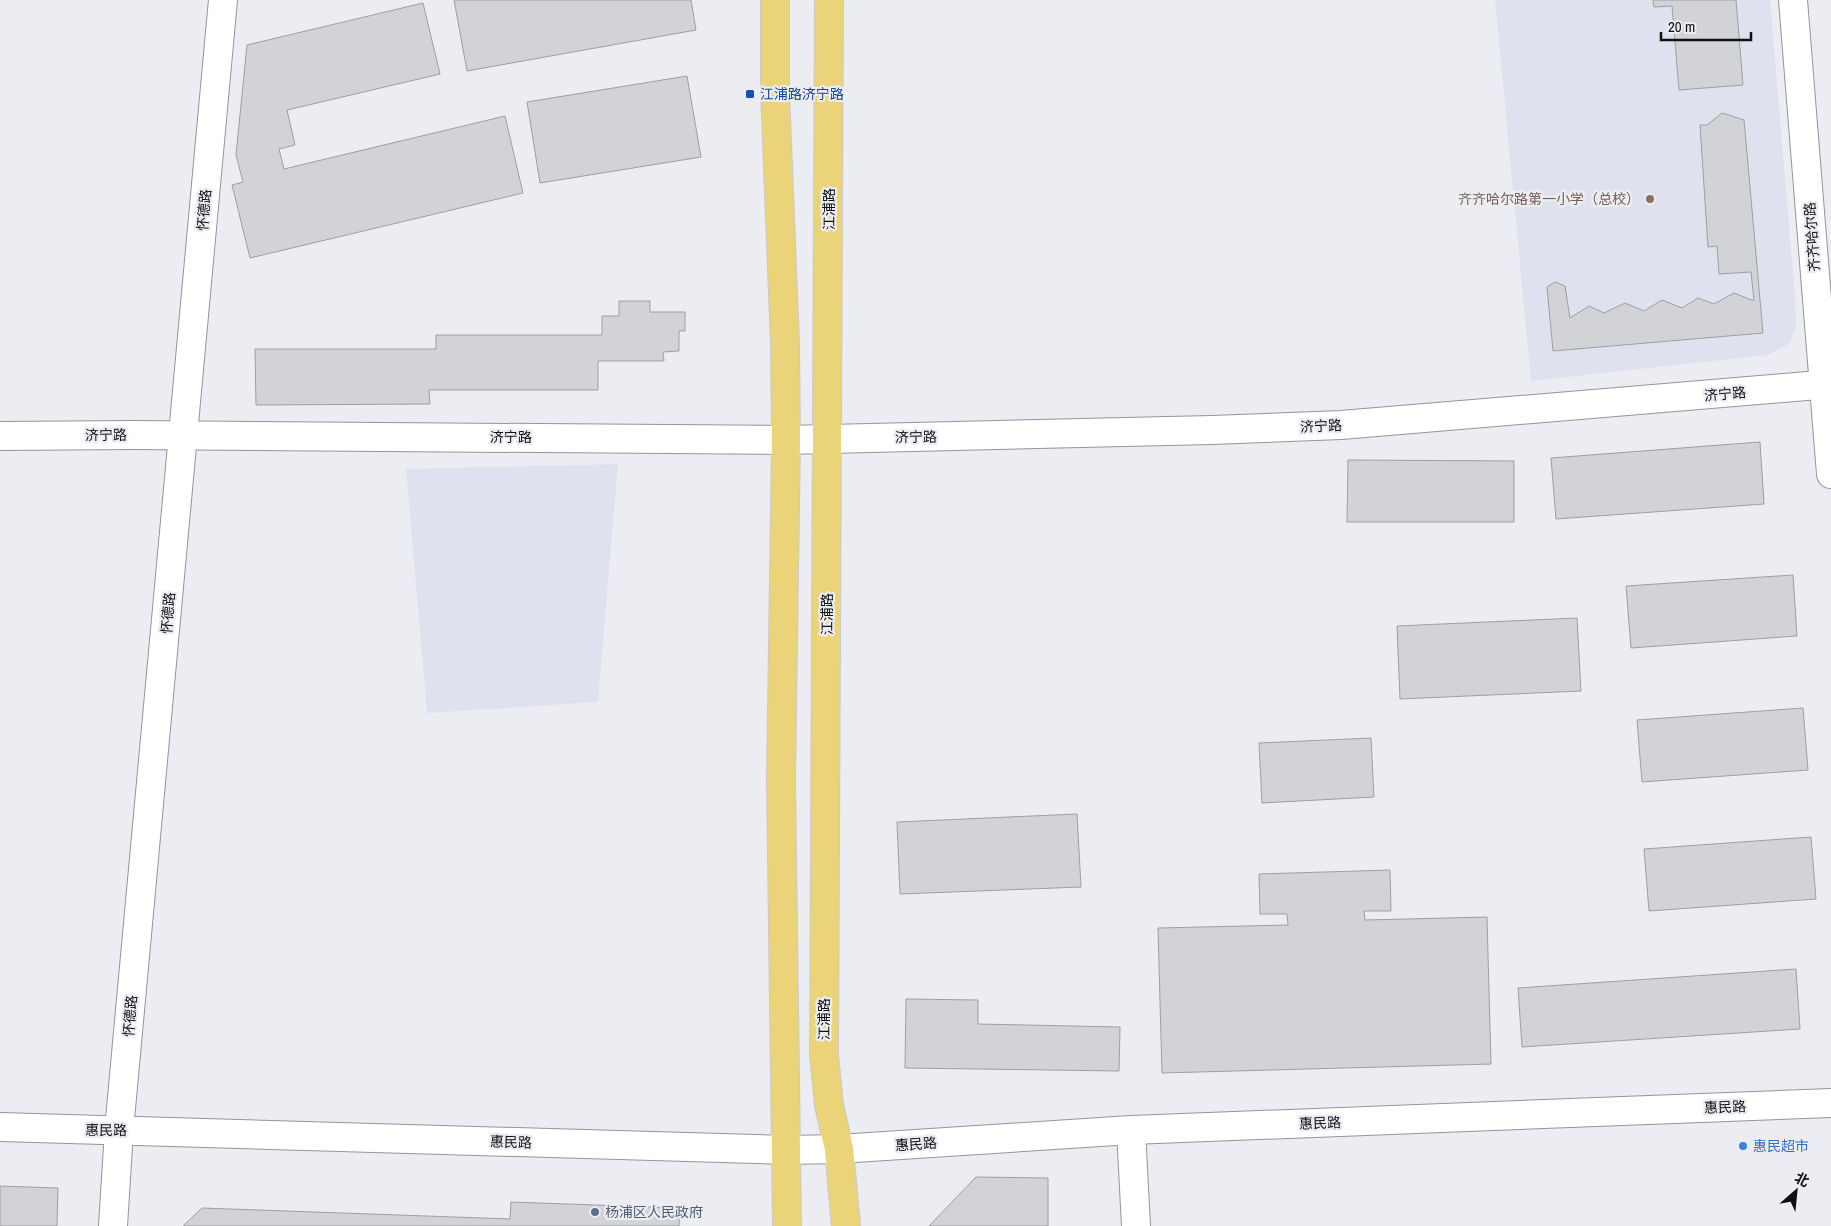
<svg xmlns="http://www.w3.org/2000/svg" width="1831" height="1226" font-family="'Archivo Narrow','Noto Sans SC',sans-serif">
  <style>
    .built { fill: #dfe2ee }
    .building { fill: #d1d3d7; stroke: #9e9fa3 }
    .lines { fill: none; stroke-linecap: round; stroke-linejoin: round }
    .minor-casing { stroke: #939599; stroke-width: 30 }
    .major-casing { stroke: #cacacb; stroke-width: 30 }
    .minor { stroke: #fff; stroke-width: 28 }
    .major { stroke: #ebd379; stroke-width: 28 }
    .transit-dot { fill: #1a4fb4; stroke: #ecedf2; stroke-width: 2 }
    .education-dot { fill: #8d6e63; stroke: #ecedf2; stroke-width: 2 }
    .shop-dot { fill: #3f7fe0; stroke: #ecedf2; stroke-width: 2 }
    .service-dot { fill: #5c6f8a; stroke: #ecedf2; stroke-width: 2 }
    .labels { text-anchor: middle; stroke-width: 4.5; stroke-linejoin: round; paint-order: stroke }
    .transit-label { font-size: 14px; fill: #164399; stroke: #ecedf2; text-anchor: start }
    .education-label { font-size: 14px; fill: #785e54; stroke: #ecedf2; text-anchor: end }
    .street-label { font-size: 14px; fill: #0f1011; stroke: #ecedf2 }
    .shop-label { font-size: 14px; fill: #366cbe; stroke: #ecedf2; text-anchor: start }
    .service-label { font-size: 14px; fill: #4e5e75; stroke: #ecedf2; text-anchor: start }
  </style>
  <rect width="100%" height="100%" fill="#ecedf2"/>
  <g class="built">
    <path d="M1495 0H1770L1795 298 1796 324 1790 343 1768 355 1531 381Z"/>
    <path d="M618 464 598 702 427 713 406 469Z"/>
  </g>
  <g class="building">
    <path d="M454 0H691L696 30 467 71Z"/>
    <path d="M1653 0H1736L1743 85 1679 90 1672 6 1654 7Z"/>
    <path d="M423 3 440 74 287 110 295 145 279 149 284 169 505 116 523 193 250 258 232 185 243 182 236 155 247 45Z"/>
    <path d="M687 76 701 157 540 183 527 102Z"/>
    <path d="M1722 113 1744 120 1763 333 1553 351 1547 287 1555 282 1565 286 1570 318 1589 306 1604 313 1625 303 1644 311 1662 300 1682 308 1698 298 1714 304 1734 293 1754 301 1751 272 1719 274 1717 246 1708 247 1700 125H1707Z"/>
    <path d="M619 301H650V312H685V331H679V351L663 352 664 361H598V390H429L430 404 256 405 255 349H436V335H602V316H619Z"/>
    <path d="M1760 442 1764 504 1556 519 1551 458Z"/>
    <path d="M1348 460 1514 461V522H1347Z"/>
    <path d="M1793 575 1797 636 1631 648 1626 586Z"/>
    <path d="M1577 618 1581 691 1400 699 1397 626Z"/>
    <path d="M1803 708 1808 770 1642 782 1637 720Z"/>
    <path d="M1371 738 1374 797 1262 803 1259 743Z"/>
    <path d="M1077 814 1081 887 900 894 897 822Z"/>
    <path d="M1811 837 1816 899 1649 911 1644 849Z"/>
    <path d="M1390 870 1391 911H1364L1365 920 1487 917 1491 1064 1162 1073 1158 928 1288 925 1287 914H1260L1259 874Z"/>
    <path d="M1796 969 1800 1029 1522 1047 1518 988Z"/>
    <path d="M906 999 978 1000V1024L1120 1027 1119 1071 905 1068Z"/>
    <path d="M976 1177 1048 1178V1226H929Z"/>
    <path d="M0 1186 58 1188 57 1226H0Z"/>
    <path d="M511 1202 680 1208 679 1226H183L202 1208 510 1219Z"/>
  </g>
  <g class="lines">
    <g class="minor-casing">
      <g id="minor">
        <path d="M1793 0 1831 474"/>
        <path d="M0 436 134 435 786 440 1212 430 1341 425 1831 384"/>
        <path d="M0 1127 787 1150 839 1149 1131 1130 1831 1103"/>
        <path d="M1131 1130 1136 1226"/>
        <path d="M113 1226 119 1130 223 0"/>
      </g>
    </g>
    <g class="major-casing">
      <g id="major">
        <path d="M775 0V92L785 344 786 440 781 780 787 1226"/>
        <path d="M829 0 824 1055 829 1105 839 1149 846 1226"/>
      </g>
    </g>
    <use href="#minor" class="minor"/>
    <use href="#major" class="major"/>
  </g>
  <rect class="transit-dot" x="745" y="89" width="10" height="10" rx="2.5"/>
  <circle class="education-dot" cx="1650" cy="199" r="5"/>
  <circle class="shop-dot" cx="1743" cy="1146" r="5"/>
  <circle class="service-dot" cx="595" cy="1212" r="5"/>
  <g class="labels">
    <g class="transit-label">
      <text x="760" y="99">江浦路济宁路</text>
    </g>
    <g class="education-label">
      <text x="1640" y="204">齐齐哈尔路第一小学（总校）</text>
    </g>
    <g class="street-label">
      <text transform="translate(829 209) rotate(-90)" y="5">江浦路</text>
      <text transform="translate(204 210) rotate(-85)" y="5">怀德路</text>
      <text transform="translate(1812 237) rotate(-94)" y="5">齐齐哈尔路</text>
      <text transform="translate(1725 394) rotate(-5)" y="5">济宁路</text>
      <text transform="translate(1321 426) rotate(-3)" y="5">济宁路</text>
      <text transform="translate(106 435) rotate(-1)" y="5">济宁路</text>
      <text x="511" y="442">济宁路</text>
      <text transform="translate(916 437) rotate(-1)" y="5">济宁路</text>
      <text transform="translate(168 613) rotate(-85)" y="5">怀德路</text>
      <text transform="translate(827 614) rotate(-90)" y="5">江浦路</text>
      <text transform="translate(130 1016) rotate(-85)" y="5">怀德路</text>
      <text transform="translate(824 1019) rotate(-90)" y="5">江浦路</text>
      <text transform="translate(1725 1107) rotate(-2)" y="5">惠民路</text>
      <text transform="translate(1320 1123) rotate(-2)" y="5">惠民路</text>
      <text transform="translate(106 1130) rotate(1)" y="5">惠民路</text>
      <text transform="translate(511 1142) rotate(2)" y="5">惠民路</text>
      <text transform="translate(916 1144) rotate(-4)" y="5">惠民路</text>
    </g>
    <g class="shop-label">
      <text x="1753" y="1151">惠民超市</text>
    </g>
    <g class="service-label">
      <text x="605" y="1217">杨浦区人民政府</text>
    </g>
  </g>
  <g transform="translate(1796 1191) rotate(27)" stroke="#ecedf2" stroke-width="4" paint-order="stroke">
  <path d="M0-4L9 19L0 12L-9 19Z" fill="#0f1011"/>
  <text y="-8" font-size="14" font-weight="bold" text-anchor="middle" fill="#0f1011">北</text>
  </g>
  <path d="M1661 32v8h90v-8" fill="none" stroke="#0f1011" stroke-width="2.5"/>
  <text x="1668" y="32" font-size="15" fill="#0f1011" stroke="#ecedf2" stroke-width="4" paint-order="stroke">20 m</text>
</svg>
